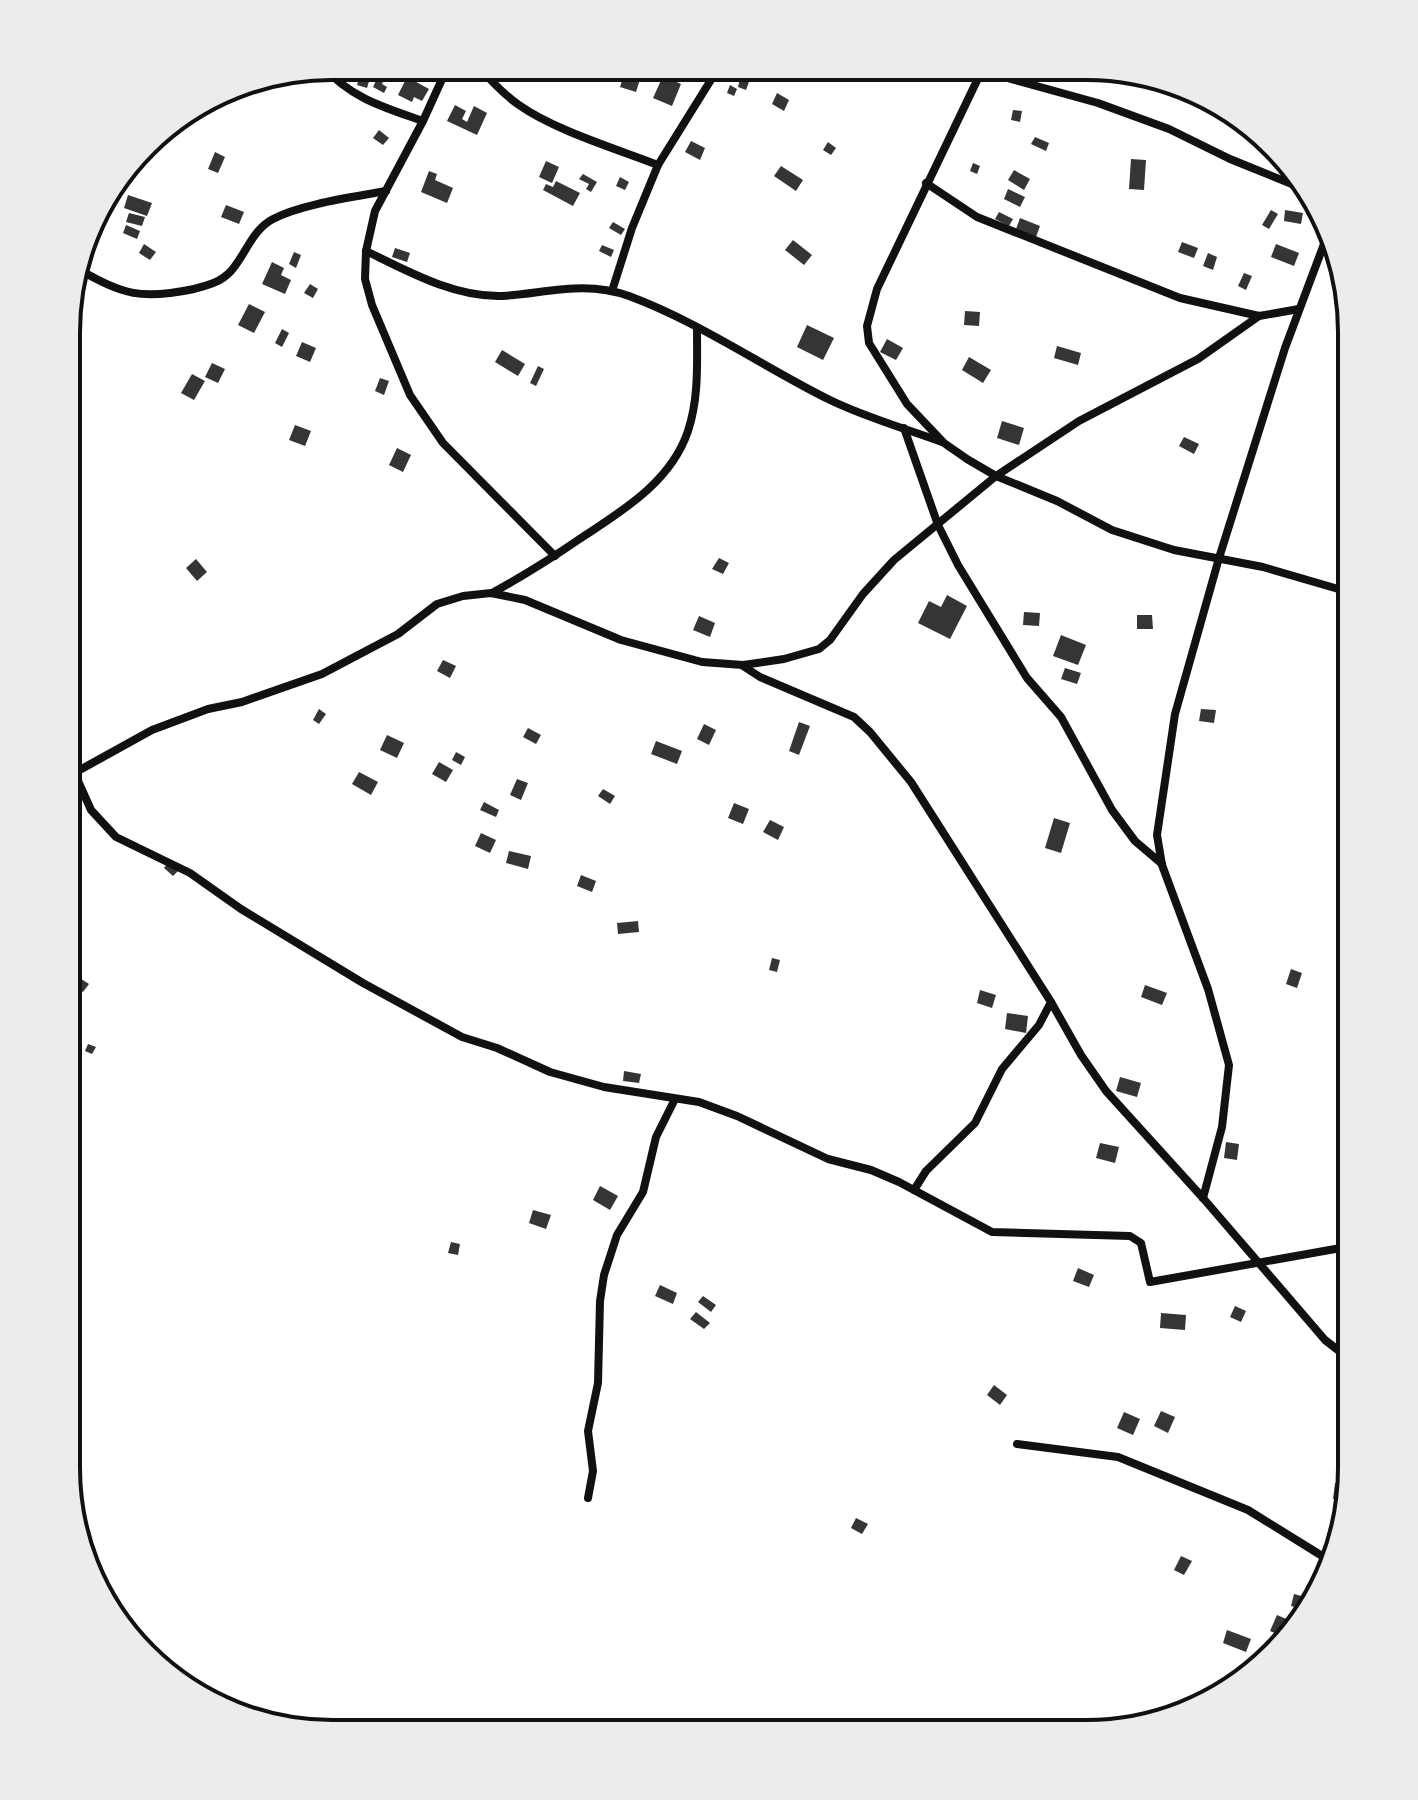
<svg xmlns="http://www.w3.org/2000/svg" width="1418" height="1800" font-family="Helvetica,sans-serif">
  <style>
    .building { fill: #353535 }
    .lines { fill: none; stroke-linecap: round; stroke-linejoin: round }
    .minor { stroke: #111; stroke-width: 8 }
    .rim { fill: none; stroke: #111; stroke-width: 4 }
  </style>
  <rect width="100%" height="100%" fill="#fff"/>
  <g class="building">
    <path d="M424 66H441L437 75 423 69Z"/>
    <path d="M850 68 859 69 855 76 847 72Z"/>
    <path d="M1022 68H1037L1034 77 1020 72Z"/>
    <path d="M625 71 641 76 636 92 620 87Z"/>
    <path d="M380 72 386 75 382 84 387 87 384 93 373 87Z"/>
    <path d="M360 75 370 78 367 88 357 85Z"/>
    <path d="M663 76 681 84 672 106 653 98Z"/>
    <path d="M407 77 429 89 422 101 414 97 412 102 398 95Z"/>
    <path d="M740 79 749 82 746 90 738 87Z"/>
    <path d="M730 85 737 89 734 96 727 93Z"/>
    <path d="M777 93 789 100 784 111 772 104Z"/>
    <path d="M455 105 466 111 462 119 467 122 474 106 487 113 477 135 447 121Z"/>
    <path d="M1013 110 1022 111 1020 122 1011 120Z"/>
    <path d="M379 130 389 138 383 145 373 138Z"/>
    <path d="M1035 137 1049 143 1046 151 1031 144Z"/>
    <path d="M691 141 705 148 700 160 685 152Z"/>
    <path d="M828 142 836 148 831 155 823 150Z"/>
    <path d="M215 152 225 157 218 173 208 169Z"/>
    <path d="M1131 159 1146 160 1144 190 1129 189Z"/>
    <path d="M546 161 559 167 552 183 539 177Z"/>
    <path d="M973 163 980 166 977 174 970 171Z"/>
    <path d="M781 166 803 180 796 191 774 176Z"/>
    <path d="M1014 170 1030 179 1024 190 1008 180Z"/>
    <path d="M429 171 437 174 435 180 453 188 447 203 421 192Z"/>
    <path d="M583 174 597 182 591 192 586 189 589 184 579 179Z"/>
    <path d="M620 177 629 182 625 190 616 186Z"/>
    <path d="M556 181 580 193 573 206 543 190 546 184 553 187Z"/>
    <path d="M1008 189 1025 197 1020 207 1004 199Z"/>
    <path d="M128 195 152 203 147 216 124 208Z"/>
    <path d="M226 205 244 212 239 224 221 217Z"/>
    <path d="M1271 210 1278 214 1269 229 1262 225Z"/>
    <path d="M1285 210 1303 213 1301 224 1284 221Z"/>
    <path d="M999 212 1013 219 1009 226 995 219Z"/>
    <path d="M129 213 145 217 142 226 126 222Z"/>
    <path d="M1020 218 1040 226 1036 237 1016 229Z"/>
    <path d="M613 222 625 229 621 235 609 228Z"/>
    <path d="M126 225 140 231 137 239 123 233Z"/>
    <path d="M793 240 812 255 804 265 785 250Z"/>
    <path d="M1182 242 1198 248 1194 258 1178 252Z"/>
    <path d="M144 244 156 252 150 260 139 253Z"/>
    <path d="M1276 244 1299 253 1294 266 1271 257Z"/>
    <path d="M602 245 614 250 611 257 599 251Z"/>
    <path d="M395 248 410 253 407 262 392 257Z"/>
    <path d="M294 252 301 255 296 268 289 264Z"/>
    <path d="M1208 253 1217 257 1213 270 1203 266Z"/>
    <path d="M272 262 284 268 281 275 291 280 285 294 262 284Z"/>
    <path d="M1244 273 1252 276 1246 290 1238 286Z"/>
    <path d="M310 284 318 289 313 298 304 293Z"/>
    <path d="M249 304 265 312 254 333 238 325Z"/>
    <path d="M965 311 980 312 979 326 964 325Z"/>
    <path d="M807 325 834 338 823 360 797 347Z"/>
    <path d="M282 329 289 333 282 347 275 343Z"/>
    <path d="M887 339 903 348 896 360 880 352Z"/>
    <path d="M302 342 316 348 310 362 296 356Z"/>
    <path d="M1057 346 1081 353 1078 365 1054 358Z"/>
    <path d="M502 350 525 364 518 376 495 362Z"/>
    <path d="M969 357 991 370 983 383 962 370Z"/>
    <path d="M212 363 225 369 218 383 205 377Z"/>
    <path d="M538 366 544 369 536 386 530 383Z"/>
    <path d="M192 374 205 381 194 400 181 393Z"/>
    <path d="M380 378 389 381 384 395 375 391Z"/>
    <path d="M1002 421 1024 428 1019 445 997 438Z"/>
    <path d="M295 425 311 431 305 446 289 440Z"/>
    <path d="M1184 437 1199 444 1194 454 1179 446Z"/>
    <path d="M397 448 411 455 403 472 389 465Z"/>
    <path d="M719 558 729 563 723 574 712 569Z"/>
    <path d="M196 559 207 572 197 581 186 568Z"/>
    <path d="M947 595 967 606 950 639 918 623 929 601 941 607Z"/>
    <path d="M1024 612 1040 613 1039 626 1023 625Z"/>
    <path d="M1137 615H1152L1153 629H1137Z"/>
    <path d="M699 616 715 623 710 637 693 630Z"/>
    <path d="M1061 635 1086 645 1078 665 1053 656Z"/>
    <path d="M443 660 456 666 450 678 437 671Z"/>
    <path d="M1065 668 1081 673 1077 684 1061 679Z"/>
    <path d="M319 709 326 714 319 724 313 720Z"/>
    <path d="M1201 709 1216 710 1214 723 1199 721Z"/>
    <path d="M799 722 810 726 799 755 789 751Z"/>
    <path d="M704 724 716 730 709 745 697 739Z"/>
    <path d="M528 728 541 735 536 744 523 737Z"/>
    <path d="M387 735 404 743 397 758 380 750Z"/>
    <path d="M656 741 682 751 677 764 651 754Z"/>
    <path d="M456 752 465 757 461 765 452 760Z"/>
    <path d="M439 762 453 770 446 782 432 774Z"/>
    <path d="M359 772 378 782 371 795 352 784Z"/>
    <path d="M517 779 528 783 521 800 510 795Z"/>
    <path d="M603 789 615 796 610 804 598 796Z"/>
    <path d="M484 802 499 810 496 817 480 810Z"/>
    <path d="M734 803 749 809 743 824 728 818Z"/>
    <path d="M1054 818 1070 823 1061 853 1045 848Z"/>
    <path d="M770 820 784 827 778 840 763 832Z"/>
    <path d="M481 833 496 840 490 853 475 846Z"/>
    <path d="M509 851 531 856 528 869 506 863Z"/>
    <path d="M170 860 180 869 173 876 164 868Z"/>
    <path d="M581 875 596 881 592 892 577 886Z"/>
    <path d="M638 921 639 932 618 934 617 923Z"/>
    <path d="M772 958 780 960 777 972 769 970Z"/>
    <path d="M1291 969 1302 973 1297 988 1286 984Z"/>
    <path d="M75 975 89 984 83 992 70 984Z"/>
    <path d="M1145 985 1167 993 1162 1005 1141 997Z"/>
    <path d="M980 990 996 995 992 1008 977 1003Z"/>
    <path d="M1007 1013 1028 1016 1026 1033 1005 1029Z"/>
    <path d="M88 1044 96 1047 92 1054 85 1051Z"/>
    <path d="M624 1071 641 1074 639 1083 623 1081Z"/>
    <path d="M1120 1077 1141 1083 1137 1097 1116 1091Z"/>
    <path d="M1226 1142 1239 1144 1237 1160 1224 1158Z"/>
    <path d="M1100 1143 1119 1147 1115 1163 1096 1158Z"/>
    <path d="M600 1186 618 1196 610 1210 593 1200Z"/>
    <path d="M533 1210 551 1215 546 1229 529 1223Z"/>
    <path d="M451 1242 460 1244 458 1255 448 1253Z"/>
    <path d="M1078 1268 1094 1275 1089 1287 1073 1281Z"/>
    <path d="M660 1285 677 1293 673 1304 655 1296Z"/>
    <path d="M703 1296 716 1305 711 1312 698 1302Z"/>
    <path d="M1235 1306 1246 1311 1241 1322 1230 1317Z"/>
    <path d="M696 1312 710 1323 704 1329 690 1319Z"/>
    <path d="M1161 1313 1186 1315 1185 1330 1160 1328Z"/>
    <path d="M994 1385 1007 1395 1000 1405 987 1395Z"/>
    <path d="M1161 1411 1175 1417 1168 1433 1154 1426Z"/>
    <path d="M1124 1412 1140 1419 1133 1435 1117 1428Z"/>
    <path d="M1335 1483 1351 1486 1346 1501 1333 1499Z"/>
    <path d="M856 1518 868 1524 862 1534 851 1528Z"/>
    <path d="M1181 1556 1192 1561 1184 1575 1174 1570Z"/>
    <path d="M1294 1594 1309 1598 1306 1610 1291 1606Z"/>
    <path d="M1277 1615 1298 1624 1284 1637 1270 1631Z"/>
    <path d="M1227 1630 1251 1639 1246 1652 1223 1643Z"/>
  </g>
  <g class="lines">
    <g class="minor">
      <path d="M448 66 423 121 375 211 366 251 365 279 372 305 410 395 443 443 555 556"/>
      <path d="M478 66C491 81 503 94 519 105 554 130 617 149 658 165"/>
      <path d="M324 67C350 98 386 108 423 121"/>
      <path d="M983 68 877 289 867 326 869 343 907 404 944 443 967 459 996 476 1057 501 1112 530 1174 550 1263 567 1352 593"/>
      <path d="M982 71 1098 103 1169 129 1230 159 1309 191"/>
      <path d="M926 183 977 217 1180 298 1259 316 1299 309"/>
      <path d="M366 251C407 271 455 298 503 296 547 293 585 280 629 296 699 322 762 366 828 399 864 417 904 428 942 442"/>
      <path d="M78 269C124 295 141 300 194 289 209 285 221 282 231 271 246 254 252 230 273 219 301 204 354 197 386 191"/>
      <path d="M612 291 632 228 658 165 719 67"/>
      <path d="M904 428 938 525 958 565 1027 678 1061 717 1112 810 1135 841 1162 864"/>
      <path d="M492 593C523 576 552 558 581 538 622 511 671 482 688 431 699 398 697 363 697 328"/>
      <path d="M743 666 760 677 854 717 870 732 911 782 1051 1002 1081 1055 1106 1091 1203 1198 1325 1340 1352 1361"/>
      <path d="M74 772 91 810 116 837 190 873 241 909 363 983 462 1037 497 1048 550 1072 604 1087 699 1102 737 1116 828 1159 871 1170 899 1182 992 1232 1130 1236 1141 1243 1150 1282 1352 1246"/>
      <path d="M67 777 152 730 208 709 242 702 322 674 398 634 437 604 463 596 491 593 525 600 621 640 702 662 743 665 784 659 819 649 830 640 863 594 894 560 996 476 1079 421 1198 359 1259 316"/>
      <path d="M914 1190 926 1171 975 1123 1002 1069 1039 1025 1051 1002"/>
      <path d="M1203 1198 1222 1127 1229 1065 1208 989 1162 865 1157 835 1175 714 1219 558 1285 348 1327 236"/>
      <path d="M1017 1444 1118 1457 1248 1510 1327 1559"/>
      <path d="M588 1498 593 1471 588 1431 598 1383 600 1301 604 1275 617 1235 643 1192 656 1137 675 1099"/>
    </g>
  </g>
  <path d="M0 0H1418V1800H0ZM332 80H1086A252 252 0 0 1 1338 332V1468A252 252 0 0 1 1086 1720H332A252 252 0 0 1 80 1468V332A252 252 0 0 1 332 80Z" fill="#ececec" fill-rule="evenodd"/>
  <path class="rim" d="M332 80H1086A252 252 0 0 1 1338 332V1468A252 252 0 0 1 1086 1720H332A252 252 0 0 1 80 1468V332A252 252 0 0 1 332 80Z"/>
</svg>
